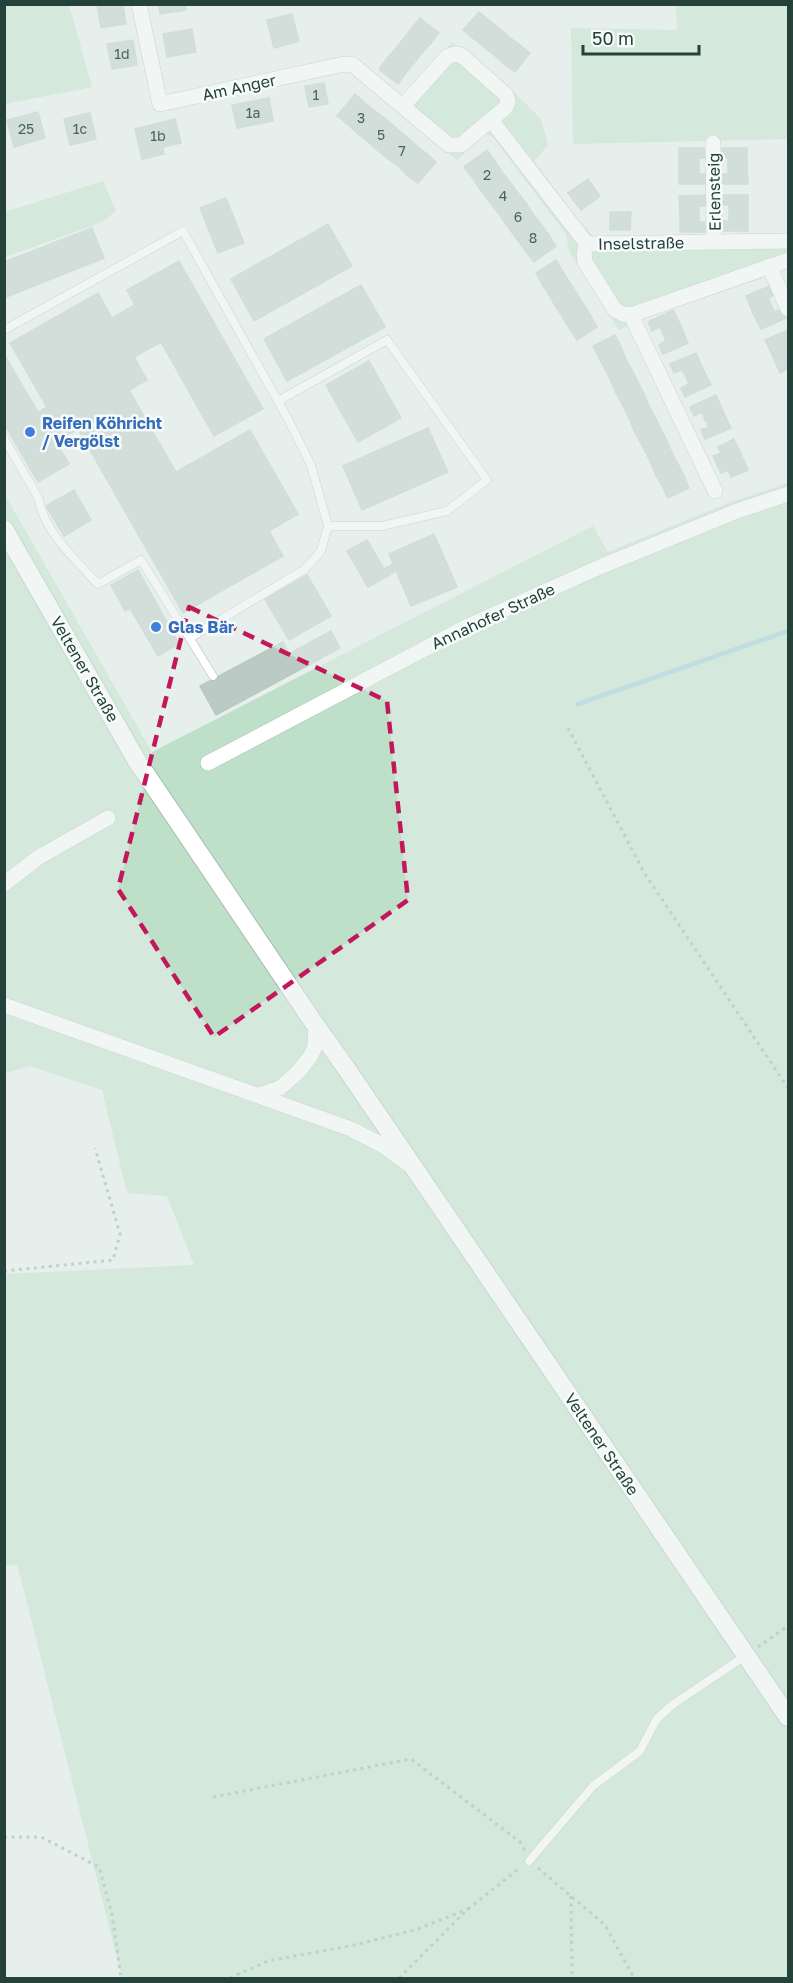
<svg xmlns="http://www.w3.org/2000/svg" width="793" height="1983" font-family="'Golos Text',sans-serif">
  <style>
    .green { fill: #bfe0c8 }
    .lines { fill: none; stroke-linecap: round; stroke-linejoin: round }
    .stream { stroke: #8ec9d4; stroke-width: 4.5 }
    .building { fill: #bbcac4; stroke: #b8c9c2; stroke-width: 1.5 }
    .lane-casing { stroke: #a8b8b2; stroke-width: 9 }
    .street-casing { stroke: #a8b8b2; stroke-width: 16 }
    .secondary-casing { stroke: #a4bbb3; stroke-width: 20 }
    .path { stroke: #86b3a5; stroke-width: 3; stroke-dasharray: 3 4.5; stroke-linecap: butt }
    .lane { stroke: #fff; stroke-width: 8 }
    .street { stroke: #fff; stroke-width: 15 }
    .secondary { stroke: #fff; stroke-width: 18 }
    .marked { fill: none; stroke: #c2185b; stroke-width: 4.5; stroke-dasharray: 12 8; stroke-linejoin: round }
    .shop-dot { fill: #3f7fe0; stroke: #f7fbf9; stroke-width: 2 }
    .labels { text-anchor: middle; stroke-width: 5; stroke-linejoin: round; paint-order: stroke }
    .number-label { font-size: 14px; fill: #4a645c }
    .street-label { font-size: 16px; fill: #24423a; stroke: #f7fbf9 }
    .shop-label { font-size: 16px; font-weight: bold; fill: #366cbe; stroke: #f7fbf9; text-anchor: start }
  </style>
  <rect width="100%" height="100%" fill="#e6efeb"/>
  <g class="green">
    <path d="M5 4 69 5 92 87 5 104Z"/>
    <path d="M676 5H788V139L573 144 571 28 677 30Z"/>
    <path d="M452 42 518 96 541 119 548 145 534 161 580 222 595 238 788 236V267L673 306 619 330 569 251 566 234 492 136 485 135 457 160 393 108Z"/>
    <path d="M103 181 116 211 100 223 5 257V212Z"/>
    <path d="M788 483V1978H122L17 1564 5 1566V1274L194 1265 167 1196 127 1193 102 1090 30 1066 5 1073 4 493 152 752 593 526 608 552 731 502Z"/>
  </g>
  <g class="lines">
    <path class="stream" d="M578 704 788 631"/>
  </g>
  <g class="building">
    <path d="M97 4H123L126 24 101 28Z"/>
    <path d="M159 4H185L186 10 160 14Z"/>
    <path d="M479 12 489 20 474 39 463 30Z"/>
    <path d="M292 14 299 41 274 48 267 20Z"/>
    <path d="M420 18 439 33 431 43 412 28Z"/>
    <path d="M489 20 499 28 484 47 474 39Z"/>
    <path d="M412 28 431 43 422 53 404 38Z"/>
    <path d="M499 28 509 37 494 55 484 47Z"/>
    <path d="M192 29 196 52 167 57 163 34Z"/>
    <path d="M509 37 520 45 504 64 494 55Z"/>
    <path d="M404 38 422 53 414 63 396 48Z"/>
    <path d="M133 40 137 65 112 69 107 44Z"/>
    <path d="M520 45 530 53 515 72 504 64Z"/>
    <path d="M396 48 414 63 406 73 387 58Z"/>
    <path d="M387 58 406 73 398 84 379 69Z"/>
    <path d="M324 83 328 104 309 107 305 86Z"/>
    <path d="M355 94 365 103 347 124 337 116Z"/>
    <path d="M269 98 273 121 237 128 232 105Z"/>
    <path d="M365 103 375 111 357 133 347 124Z"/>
    <path d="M375 111 386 119 367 141 357 133Z"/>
    <path d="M38 112 45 138 14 147 7 120Z"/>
    <path d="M90 113 96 139 70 145 64 119Z"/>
    <path d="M175 119 181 143 163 147 164 154 142 159 135 129Z"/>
    <path d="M386 119 396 128 377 150 367 141Z"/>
    <path d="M396 128 406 136 387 158 377 150Z"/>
    <path d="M406 136 416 145 398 166 387 158Z"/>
    <path d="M416 145 426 153 407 175 398 166Z"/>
    <path d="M679 148H707V158H699V166H679Z"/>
    <path d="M719 148H747V166H728V158H719Z"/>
    <path d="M487 150 495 161 472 177 464 167Z"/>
    <path d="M426 153 436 162 418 183 407 175Z"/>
    <path d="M495 161 502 172 479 188 472 177Z"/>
    <path d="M679 166H699V174H707V184H679Z"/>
    <path d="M728 166H747L748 184H720V174H728Z"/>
    <path d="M502 172 510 182 487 199 479 188Z"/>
    <path d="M588 179 600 196 581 210 568 193Z"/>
    <path d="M510 182 518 193 495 209 487 199Z"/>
    <path d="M518 193 526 203 503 220 495 209Z"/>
    <path d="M707 195V206H699V214H680L679 196Z"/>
    <path d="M720 195H748V213H729V205H720Z"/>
    <path d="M226 198 244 243 218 253 200 208Z"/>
    <path d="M526 203 533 214 510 230 503 220Z"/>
    <path d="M610 212H631L630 230H610Z"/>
    <path d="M729 213H748V231H721L720 221H729Z"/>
    <path d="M533 214 541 224 518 241 510 230Z"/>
    <path d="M680 214H699V222H708V232H680Z"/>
    <path d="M328 224 352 266 254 321 231 279Z"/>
    <path d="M541 224 549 235 526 252 518 241Z"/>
    <path d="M92 228 104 258 4 298V262Z"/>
    <path d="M549 235 556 246 534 262 526 252Z"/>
    <path d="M556 260 563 272 542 284 536 273Z"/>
    <path d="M179 261 263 409 214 436 161 342 134 357 147 380 129 390 176 472 250 430 298 514 269 531 283 556 183 613 78 429 56 441 39 412 47 407 10 343 98 293 112 318 135 305 127 290Z"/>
    <path d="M563 272 570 283 549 295 542 284Z"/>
    <path d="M570 283 577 294 556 307 549 295Z"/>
    <path d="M361 285 385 327 287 381 264 339Z"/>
    <path d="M772 285 776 294 768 298 771 305 753 313 746 296Z"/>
    <path d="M577 294 584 305 563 318 556 307Z"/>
    <path d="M584 305 591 316 570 329 563 318Z"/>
    <path d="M771 305 774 312 782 309 786 318 761 329 753 313Z"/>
    <path d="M673 310 681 326 663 334 660 327 652 331 648 322Z"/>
    <path d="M591 316 597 327 577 340 570 329Z"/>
    <path d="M681 326 688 343 663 354 659 345 666 341 663 334Z"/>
    <path d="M788 330V349L773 357 765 340Z"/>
    <path d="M615 335 621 347 599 358 593 346Z"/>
    <path d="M621 347 626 359 605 369 599 358Z"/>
    <path d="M788 349V369L780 373 773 357Z"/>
    <path d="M696 353 703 369 686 377 682 370 674 373 670 364Z"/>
    <path d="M4 354 26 392 4 404Z"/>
    <path d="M626 359 632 370 611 381 605 369Z"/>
    <path d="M369 361 401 418 358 442 326 385Z"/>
    <path d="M703 369 711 385 685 397 681 388 689 384 686 377Z"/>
    <path d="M632 370 638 382 616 393 611 381Z"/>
    <path d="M638 382 644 394 622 404 616 393Z"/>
    <path d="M26 392 69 464 38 482 4 423V404Z"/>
    <path d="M644 394 649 406 628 416 622 404Z"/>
    <path d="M716 395 723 411 705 420 702 412 694 416 690 407Z"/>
    <path d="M649 406 655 417 633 428 628 416Z"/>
    <path d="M723 411 731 428 705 439 701 430 709 427 705 419Z"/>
    <path d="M655 417 661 429 639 440 633 428Z"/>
    <path d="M428 428 448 472 362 510 343 466Z"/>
    <path d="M661 429 667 441 645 451 639 440Z"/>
    <path d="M734 439 741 454 717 465 713 456 721 453 718 447Z"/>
    <path d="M667 441 672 453 651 463 645 451Z"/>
    <path d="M672 453 678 464 656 475 651 463Z"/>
    <path d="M741 454 748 470 731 477 728 470 721 473 717 465Z"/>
    <path d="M678 464 684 476 662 486 656 475Z"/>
    <path d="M684 476 689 488 668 498 662 486Z"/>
    <path d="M74 490 91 520 64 536 46 506Z"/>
    <path d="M434 534 457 587 411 606 389 554Z"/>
    <path d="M367 540 388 576 368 587 347 551Z"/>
    <path d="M393 564 396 571 388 576 384 569Z"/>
    <path d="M138 570 179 644 158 656 130 608 125 611 111 585Z"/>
    <path d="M307 575 331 616 289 640 265 599Z"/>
    <path d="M331 631 340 648 216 715 200 686 283 642 289 654Z"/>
  </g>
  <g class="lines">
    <g class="lane-casing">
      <g id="lane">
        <path d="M4 330 183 231 289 421 311 465 328 526 321 551 305 569 190 638"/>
        <path d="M278 401 387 340 487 480 447 511 382 526H328"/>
        <path d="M4 438 39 499C42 529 78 563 98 584L141 560 213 676"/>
        <path d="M529 1861 593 1786 640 1751 656 1720 672 1705 745 1656"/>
      </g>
    </g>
    <g class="street-casing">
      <g id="street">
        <path d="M139 4 160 104 344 64 353 65 449 145H461L506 107 508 101 506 95 461 55 455 54 448 56 403 106"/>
        <path d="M491 120 587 244"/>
        <path d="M713 143 714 242"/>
        <path d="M587 244 584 253 585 262 615 310 623 314 631 315 715 491"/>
        <path d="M587 244 788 241"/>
        <path d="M769 266 788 309"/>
        <path d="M631 315 788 260"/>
        <path d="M208 763 468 626 602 566 737 511 788 494"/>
        <path d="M4 884 39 857 108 818"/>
        <path d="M4 1005 351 1129 382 1145 408 1164"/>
        <path d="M259 1095 280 1088 298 1072 310 1057 315 1047 316 1026"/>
      </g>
    </g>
    <g class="secondary-casing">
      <path id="secondary" d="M4 529 137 761 316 1026 346 1068 788 1717"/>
    </g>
    <g class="path">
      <path d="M568 728 645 874 788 1088"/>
      <path d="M4 1271 113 1260 120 1234 95 1148"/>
      <path d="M758 1647 788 1626"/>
      <path d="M213 1797 411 1759 520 1842 525 1851"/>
      <path d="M4 1837H41L99 1867 112 1914 121 1978"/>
      <path d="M538 1868 605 1925 634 1978"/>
      <path d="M571 1896 572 1978"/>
      <path d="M230 1978 268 1961 354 1945 415 1930 468 1909"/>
      <path d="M399 1978 468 1909 521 1867"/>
    </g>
    <use href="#lane" class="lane"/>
    <use href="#street" class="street"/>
    <use href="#secondary" class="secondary"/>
  </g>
  <path d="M0 0H793V1983H0ZM189 607 387 701 408 900 214 1037 118 889Z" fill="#e6efeb" fill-opacity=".55" fill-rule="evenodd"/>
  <path class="marked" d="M189 607 387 701 408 900 214 1037 118 889Z"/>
  <g class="shop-dot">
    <circle cx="30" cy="432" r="6"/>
    <circle cx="156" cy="627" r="6"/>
  </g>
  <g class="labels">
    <g class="number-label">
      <text x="122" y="59">1d</text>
      <text x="316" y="100">1</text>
      <text x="253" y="118">1a</text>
      <text x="361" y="123">3</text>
      <text x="26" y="134">25</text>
      <text x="80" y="134">1c</text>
      <text x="381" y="140">5</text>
      <text x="158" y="141">1b</text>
      <text x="402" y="156">7</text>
      <text x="487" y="180">2</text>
      <text x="503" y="201">4</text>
      <text x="518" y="222">6</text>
      <text x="533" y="243">8</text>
    </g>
    <g class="street-label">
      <text transform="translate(239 87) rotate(-12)" y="6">Am Anger</text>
      <text transform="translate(714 192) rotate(-91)" y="6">Erlensteig</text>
      <text transform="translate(641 243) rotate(-1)" y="6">Inselstraße</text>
      <text transform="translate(493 616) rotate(-25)" y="6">Annahofer Straße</text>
      <text transform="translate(85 669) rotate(60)" y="6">Veltener Straße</text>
      <text transform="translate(602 1444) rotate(56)" y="6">Veltener Straße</text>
    </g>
    <g class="shop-label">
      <text x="42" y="429">Reifen Köhricht<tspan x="42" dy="18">/ Vergölst</tspan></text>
      <text x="168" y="633">Glas Bär</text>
    </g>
  </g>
  <rect width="793" height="1983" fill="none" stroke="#24423a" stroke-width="12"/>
  <path d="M583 45v9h116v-9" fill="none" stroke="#24423a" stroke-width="3"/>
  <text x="592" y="45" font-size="18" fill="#24423a" stroke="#f7fbf9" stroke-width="4.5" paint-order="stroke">50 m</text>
</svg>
